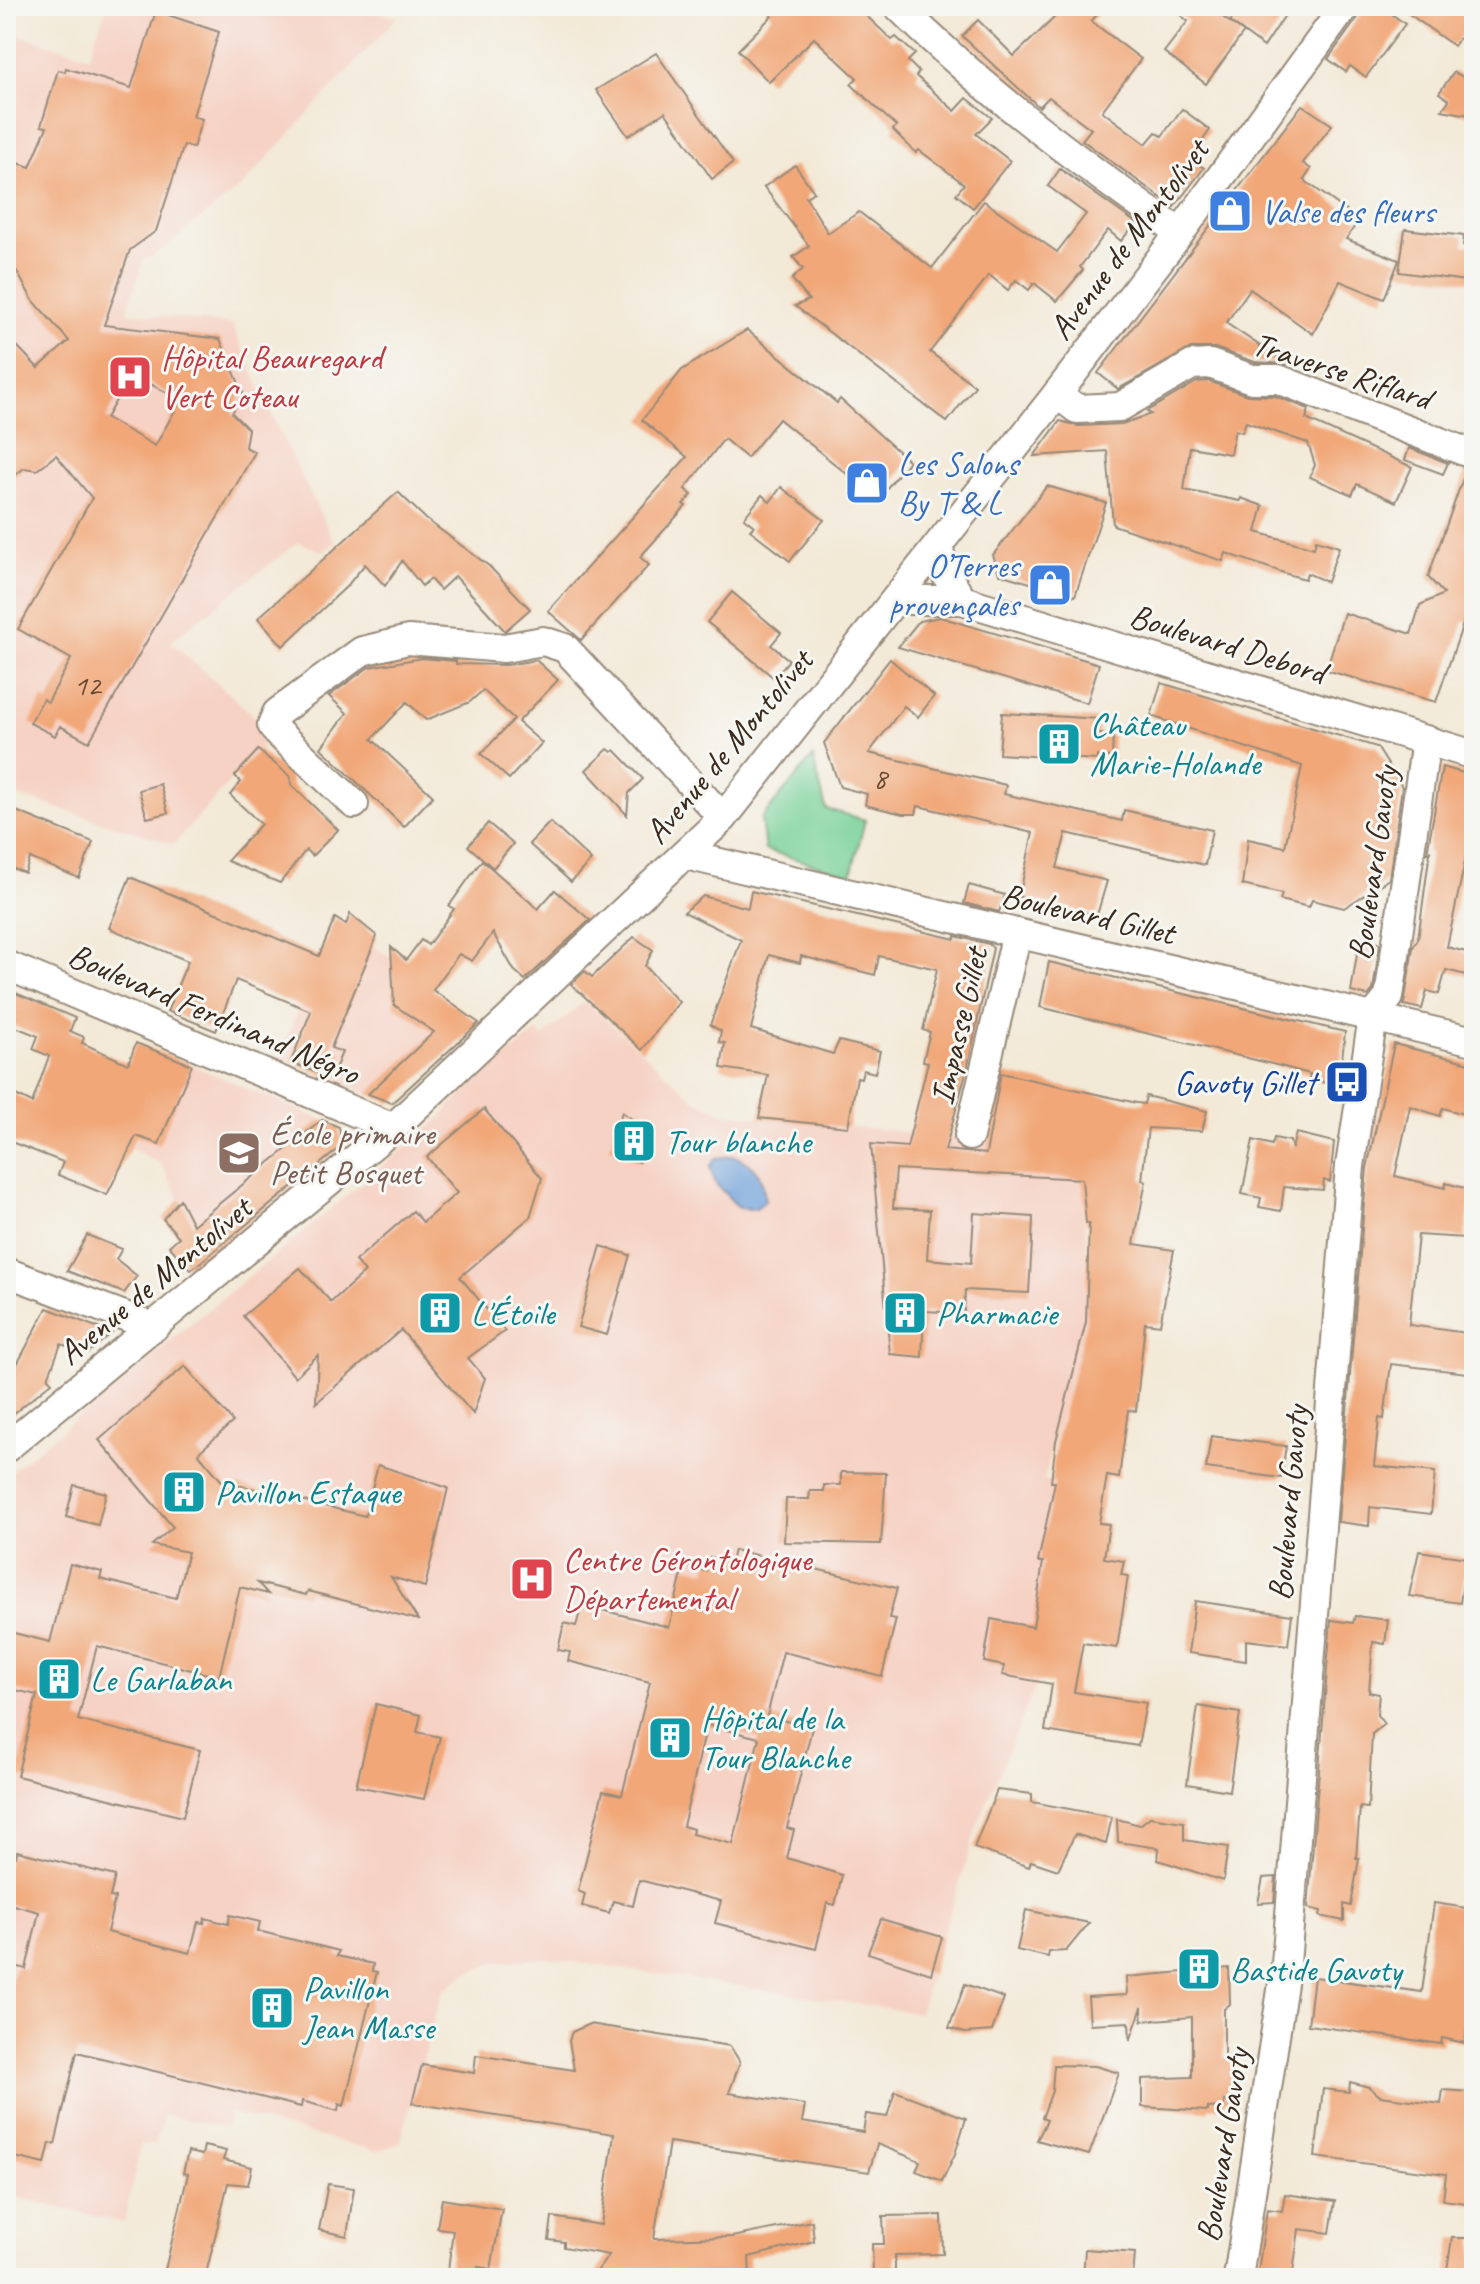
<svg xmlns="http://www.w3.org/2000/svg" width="1480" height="2284" font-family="Caveat,sans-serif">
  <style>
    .built { fill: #f6d2c4 }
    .green { fill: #77d198; stroke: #597e5b; stroke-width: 2 }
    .water { fill: #70a1da; stroke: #56667c; stroke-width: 2 }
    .building { fill: #f1a778; fill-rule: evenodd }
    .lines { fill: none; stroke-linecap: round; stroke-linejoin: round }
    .street-casing { stroke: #978a7a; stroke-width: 32 }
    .street { stroke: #fff; stroke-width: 28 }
    .labels { text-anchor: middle; stroke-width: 6; stroke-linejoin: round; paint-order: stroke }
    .number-label { font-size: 30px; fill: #684934 }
    .shop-label { font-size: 34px; fill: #366cbe; stroke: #f6f6f2; text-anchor: start }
    .street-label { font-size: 34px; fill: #3b2a1e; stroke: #f6f6f2 }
    .health-label { font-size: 34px; fill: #be3a42; stroke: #f6f6f2; text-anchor: start }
    .culture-label { font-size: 34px; fill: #0d838f; stroke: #f6f6f2; text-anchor: start }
    .transit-label { font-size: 34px; fill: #164399; stroke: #f6f6f2; text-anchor: end }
    .education-label { font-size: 34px; fill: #785e54; stroke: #f6f6f2; text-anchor: start }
  </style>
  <rect width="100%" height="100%" fill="#f6f6f2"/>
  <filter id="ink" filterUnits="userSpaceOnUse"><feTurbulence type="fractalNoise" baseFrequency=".0125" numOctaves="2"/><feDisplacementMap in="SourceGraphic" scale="16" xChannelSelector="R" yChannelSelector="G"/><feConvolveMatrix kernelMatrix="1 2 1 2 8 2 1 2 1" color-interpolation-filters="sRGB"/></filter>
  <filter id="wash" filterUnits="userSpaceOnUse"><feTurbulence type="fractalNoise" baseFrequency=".006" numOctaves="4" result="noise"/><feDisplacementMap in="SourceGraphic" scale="32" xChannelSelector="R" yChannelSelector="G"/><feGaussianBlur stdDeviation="1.8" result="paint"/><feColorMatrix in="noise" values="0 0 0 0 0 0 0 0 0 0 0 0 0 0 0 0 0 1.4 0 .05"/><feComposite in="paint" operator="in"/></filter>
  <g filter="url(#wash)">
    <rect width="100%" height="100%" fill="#f3e9d7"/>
    <g class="built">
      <path d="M107 6H346L397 17 243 185 151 258H144L127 312 232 325 278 429 335 543 324 552 298 542 170 642 252 714 268 739 174 844 6 792V31L89 56Z"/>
      <path d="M335 918 479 1023 392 1103 279 1057Z"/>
      <path d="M585 1001 695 1100 723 1113 951 1137 1079 1144 1089 1280 1086 1322 1044 1480 1073 1486 1041 1672 975 1832 919 2013 548 1958 495 1962 466 1974 442 1991 400 2143 376 2151 230 2113 226 2127 164 2115 155 2145 141 2144 124 2223 6 2195V1476L442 1117 452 1103 537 1031 543 1037Z"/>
      <path d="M170 1056 339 1127 342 1146 209 1254 161 1164 132 1148Z"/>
    </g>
    <path class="green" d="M813 757 826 809 865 820 851 875 765 850 761 819Z"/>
    <path class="water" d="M733 1156C757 1164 763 1176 765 1201L755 1209 739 1208 716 1184 710 1167 716 1158Z"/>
    <g id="blocks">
      <g class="building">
        <path d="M764 6H856L892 40 896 37 915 54 908 61 919 72 916 76 955 111 967 98 992 118 976 134 1010 161 973 208 956 194 964 184 919 150 916 153 893 130 896 126 851 84 857 78 814 38 769 82 738 50 772 16Z"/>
        <path d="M1042 6H1106L1091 21 1141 59 1102 111 1146 144 1156 132 1162 136 1182 109 1210 130 1190 158 1204 168 1174 207 1082 140 1091 129 1049 97 1039 107 962 36 978 20 1014 56 1054 18Z"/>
        <path d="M1168 6H1207L1244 32 1206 84 1164 52 1188 21Z"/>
        <path d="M1241 6H1291L1264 47 1230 22Z"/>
        <path d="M1362 6H1381L1405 24 1366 77 1350 66 1346 72 1328 59 1359 16Z"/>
        <path d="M1398 6H1474V17L1454 46Z"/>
        <path d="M156 11 219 32 193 116 202 119 193 148 184 145 156 231 130 250 104 325 220 339 243 393 232 413 248 429 245 447 255 452 89 742 60 726 55 736 30 723 43 699 48 702 71 659 18 629 92 498 56 455 37 470 24 468 6 483V334L38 368 69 341 32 299 6 252V159L30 167 47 127 41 126 58 70 65 72 66 68 131 88ZM131 374 181 400 155 446 106 418Z"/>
        <path d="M656 53 733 163 712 179 665 112 628 136 596 90Z"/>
        <path d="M1474 66V116L1442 110 1449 100 1439 93 1454 72 1465 78Z"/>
        <path d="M1302 105 1332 125 1303 163 1311 169 1304 180 1359 220 1346 239 1399 260 1384 299 1340 281 1313 334 1250 289 1226 323 1287 364 1255 362 1215 348H1191L1118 389 1098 373Z"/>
        <path d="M795 165 814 192 806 197 828 233 859 212 932 268 984 201 1057 252 1086 214 1048 186 1060 169 1136 223 1121 241 1108 230 1080 267 1083 270 1057 301 1034 283 1029 290 1016 280 1008 290 989 275 930 352 975 386 947 422 795 306 809 300 792 279 803 269 793 257 809 246 764 187Z"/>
        <path d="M1405 229 1464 236 1463 245 1474 246V282L1399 272Z"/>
        <path d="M747 330 837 403 840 399 909 461 878 499 779 419 747 458 724 439 685 489 692 495 683 504 686 506 640 557 649 565 581 640 548 611 687 457 642 420 682 370Z"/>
        <path d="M1208 381 1247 395 1275 396 1309 409 1306 419 1412 467 1396 502 1357 484 1352 495 1310 477 1315 465 1308 443 1246 422 1242 432 1235 430 1230 454 1190 447 1184 490 1240 501 1241 498 1263 506 1256 532 1314 548 1316 540 1339 547 1327 582 1307 573 1305 579 1287 574 1226 553 1223 561 1113 525 1107 451 1034 456 1060 421 1078 426 1122 424 1151 414 1147 411 1197 382Z"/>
        <path d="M1409 448 1448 463 1443 474 1405 460Z"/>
        <path d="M1466 470 1474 472V610L1469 622 1464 621 1436 702 1326 670 1344 613 1411 634 1420 605 1444 594 1428 577Z"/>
        <path d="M1047 486 1106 503 1075 596 999 574 993 555Z"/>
        <path d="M781 487 824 520 790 561 750 530 754 526 744 518 762 495 770 502Z"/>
        <path d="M398 492 426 519 489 566 530 609 505 631 455 576 440 590 430 579 422 586 402 561 385 586 365 564 347 586 283 646 258 618Z"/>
        <path d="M732 592 781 633 771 645 789 660 774 678 707 622Z"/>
        <path d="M940 617 1099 664 1087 703 898 647 919 621Z"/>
        <path d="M422 658 456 661V664L507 665 536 660 558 680 518 722 542 743 509 779 481 754 514 719 483 690 470 702 426 720 407 702 372 739 433 796 404 827 321 748 347 713 329 696 369 667Z"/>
        <path d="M890 659 934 696 918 717 904 706 869 753 1006 785 1004 794 1122 821 1124 810 1212 830 1205 865 1066 833 1057 868 1107 881 1097 915 1019 897 1033 833 918 806 916 814H903L865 805 867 794 840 787 824 743Z"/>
        <path d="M1161 683 1377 747 1402 787 1389 879 1344 908 1312 900 1309 907 1280 900 1282 894 1242 885 1248 839 1285 847 1302 766 1151 716Z"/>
        <path d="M1002 713 1099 719 1098 734 1113 735 1112 757 1097 756V760L999 754Z"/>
        <path d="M608 749 612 752 615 750 643 779 629 793 627 815 586 770Z"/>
        <path d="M258 750 290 776 291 784 338 830 312 856 306 850 280 883 227 861 261 824 230 795 241 782 235 776Z"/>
        <path d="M1442 767 1474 776V818L1447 947 1474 954V977L1446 970 1439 994 1427 991 1422 1009 1404 1005 1413 947 1418 939 1430 851 1427 853Z"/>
        <path d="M160 784 168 813 147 818 139 790Z"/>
        <path d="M6 807 93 842 79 878 30 858 25 873 6 866Z"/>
        <path d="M550 822 591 860 571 882 529 844Z"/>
        <path d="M488 823 513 844 493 868 468 846Z"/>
        <path d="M482 860 538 909 555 890 590 920 525 980 514 970 493 933 472 961 459 954 433 990 479 1023 392 1103 368 1094 434 1032 394 1005 391 947 406 960 421 940 428 945 454 909 449 906Z"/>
        <path d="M130 877 319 956 335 918 346 925 350 914 377 936 331 1048 342 1052 331 1079 291 1062 311 1011 236 980 216 1031 167 1011 188 961 109 928Z"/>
        <path d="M969 885 1005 895 999 912 964 903Z"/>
        <path d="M751 891 955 939V936L989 944 993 948 968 1065 945 1150 986 1154 1001 1073 1137 1103 1144 1104 1146 1096 1207 1111 1202 1131 1148 1128 1142 1180 1146 1181 1134 1244 1174 1250 1160 1325 1145 1323 1136 1411 1128 1410 1119 1478 1107 1476 1099 1523 1109 1524 1104 1558 1124 1561 1121 1575 1128 1576 1118 1642 1116 1648 1083 1643 1074 1692 1146 1703 1138 1746 1045 1731 1052 1684 1002 1675 1004 1666 984 1662 991 1619 1033 1627 1043 1562H1038L1055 1482H1051L1056 1441 1086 1322 1089 1224 1086 1223 1082 1179 896 1169 893 1208 930 1210 927 1259 971 1263 974 1213 1033 1217 1032 1241 1029 1293 965 1290 964 1313 924 1311 922 1357 890 1354 871 1144 907 1147 928 1062 923 1061 930 1032 923 1030 937 969 879 956 875 975 801 956 800 963 769 955 751 1029 833 1054 839 1041 880 1051 875 1073 863 1070 861 1078 857 1077 848 1127 759 1118 768 1075 721 1068 725 1043 719 1042 721 1031 710 1025 741 940 684 912 703 896 748 908Z"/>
        <path d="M634 937 653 950 645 966 679 1002 642 1050 571 984 585 971 592 977Z"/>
        <path d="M1359 941 1380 943 1373 990 1368 996 1351 992Z"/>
        <path d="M1049 962 1345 1032 1339 1086 1309 1079 1310 1074 1280 1066 1040 1007Z"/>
        <path d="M6 989 75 1018 70 1031 84 1037 82 1043 128 1064 136 1043 192 1065 159 1144 136 1136 107 1195 58 1175 63 1162 6 1140V1090L32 1103 49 1056 33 1049 38 1036 6 1023Z"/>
        <path d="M1394 1044 1474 1064V1117L1443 1108 1440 1116 1410 1106 1395 1176 1445 1188 1446 1183 1472 1190 1465 1238 1418 1235 1409 1325 1474 1334V1367L1468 1366 1467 1373 1391 1364 1384 1419 1379 1418 1374 1466 1435 1472 1431 1514 1370 1507 1369 1526 1338 1522 1367 1168Z"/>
        <path d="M484 1109 542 1178 530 1217 460 1277 505 1331 468 1358 485 1378 473 1414 401 1330 316 1403 318 1355 295 1377 243 1316 300 1268 331 1302 365 1272 355 1261 413 1211 423 1222 457 1193 427 1157Z"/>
        <path d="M622 1112 650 1132 639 1162 610 1147Z"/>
        <path d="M322 1120 339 1127 342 1146 191 1270 169 1246 179 1237 163 1219 180 1199 193 1225Z"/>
        <path d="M1296 1133 1334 1142 1330 1182 1324 1180 1323 1190 1284 1187 1281 1211 1259 1207 1261 1198 1242 1194 1253 1140 1272 1145 1274 1138 1290 1141 1292 1149Z"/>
        <path d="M87 1235 122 1249 116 1259 137 1276 124 1293 67 1271Z"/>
        <path d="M601 1246 630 1255 607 1335 578 1327Z"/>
        <path d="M47 1308 112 1333 88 1353 61 1344 48 1378 52 1382 6 1420V1385Z"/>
        <path d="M185 1366 233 1422 198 1453 231 1492 239 1485 365 1516 378 1465 448 1488 425 1587 391 1577 418 1620 308 1591 306 1595 258 1583 268 1594 240 1587 219 1677 97 1646 78 1720 200 1750 183 1817 17 1776 37 1695 6 1688V1631L50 1642 70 1564 102 1572 100 1579 176 1598 188 1552 152 1545 173 1527 99 1440Z"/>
        <path d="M1211 1436 1286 1446 1281 1478 1206 1468Z"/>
        <path d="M841 1472 886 1473 881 1544 784 1542 786 1499H809L810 1491H824V1485H841Z"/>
        <path d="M74 1485 106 1493 98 1525 66 1517Z"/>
        <path d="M734 1550 897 1588 889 1618 896 1619 882 1676 783 1652 767 1716 812 1728 787 1828 794 1830 787 1858 842 1875 835 1905 827 1903 816 1949 715 1923 721 1901 639 1880 633 1906 613 1901 609 1913 582 1906 585 1894 578 1891 603 1791 622 1795 650 1682 568 1661 570 1652 558 1650 564 1623 576 1626 582 1605 669 1627 684 1566 706 1571 710 1557 731 1562ZM707 1725 759 1738 733 1844 692 1834 693 1829 683 1826Z"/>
        <path d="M1419 1551 1467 1558 1460 1603 1409 1596Z"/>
        <path d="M1195 1601 1292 1615 1288 1645 1246 1640V1661L1188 1653Z"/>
        <path d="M1355 1616 1388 1620 1385 1644 1373 1642 1369 1692 1379 1694 1377 1715 1384 1724 1372 1734 1368 1808 1360 1807 1356 1858H1359L1351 1906 1344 1904V1921L1320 1916 1321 1911 1308 1908 1331 1620 1353 1623Z"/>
        <path d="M376 1704 421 1715 417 1732 440 1737 424 1799 356 1786Z"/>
        <path d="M1198 1706 1240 1713 1229 1791 1187 1784Z"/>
        <path d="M997 1790 1032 1794V1802L1112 1817 1106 1844 1075 1834 1058 1870 1031 1861 1029 1867 974 1848Z"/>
        <path d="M1150 1817 1184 1822V1840L1228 1847 1223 1881 1158 1860 1159 1848 1118 1842 1117 1819 1140 1825Z"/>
        <path d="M17 1851 115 1876 110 1897 115 1898 107 1932 190 1953 198 1922 204 1923 205 1918 228 1924 230 1915 260 1922 258 1931 339 1951 337 1956 373 1964 372 1971 377 1972 344 2106 339 2104 338 2111 302 2101 301 2107 77 2052 55 2144 50 2143 45 2164 6 2155V2002L15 1966 26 1969 39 1912 6 1903V1868L9 1855 16 1857Z"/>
        <path d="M1276 1877 1274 1902 1258 1903 1263 1878Z"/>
        <path d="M1434 1903 1474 1909V1976L1465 2043 1442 2038 1441 2044 1308 2025 1314 1977 1422 1992Z"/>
        <path d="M1026 1910 1089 1923 1066 1951 1049 1952 1048 1957 1017 1950Z"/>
        <path d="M881 1919 942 1937 931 1974 868 1953Z"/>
        <path d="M1229 1968 1230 2004 1224 2009V2058L1232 2057V2103L1224 2101V2107L1208 2108V2111L1142 2107V2079L1192 2077V2017L1142 2021V2007L1130 2041 1129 2022 1090 2024 1088 1997 1127 1995 1126 1977Z"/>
        <path d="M965 1984 1004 1998 992 2031 965 2033 949 2028Z"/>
        <path d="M589 2024 730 2046 740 2062 729 2093 805 2105 802 2122 863 2132 866 2114 887 2117 895 2091 966 2118 955 2154 942 2181 916 2171 920 2161 877 2144 869 2172 669 2142 654 2239 732 2237 812 2221 814 2241 749 2257 750 2278H592L609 2255 564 2247V2242L549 2240 552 2217 601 2225 614 2134 412 2103 422 2065 474 2073 476 2055 574 2070 569 2041 572 2032Z"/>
        <path d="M1054 2065 1095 2066 1119 2073 1089 2155 1037 2140 1047 2120 1042 2118 1052 2091Z"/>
        <path d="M1350 2082 1369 2087 1380 2096 1441 2104 1443 2090 1471 2092 1469 2108 1474 2109V2115L1468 2157 1474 2158V2204L1443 2200 1446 2174 1315 2157 1323 2089 1349 2092Z"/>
        <path d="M204 2146 226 2151 223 2160 252 2167 248 2185 228 2183 205 2278H163L188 2174 183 2173 188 2152 202 2155Z"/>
        <path d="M328 2184 354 2188 347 2236 319 2230Z"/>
        <path d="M1285 2194 1335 2201 1330 2233 1299 2229 1293 2273 1258 2272 1267 2209 1282 2211Z"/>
        <path d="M442 2199 502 2209 491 2269 478 2267 476 2278H447L453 2230 437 2228Z"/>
        <path d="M942 2215 943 2254 895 2255V2271L873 2272 872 2244H884L883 2216Z"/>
        <path d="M1452 2238H1474V2277L1446 2276Z"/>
        <path d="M1085 2249 1135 2253 1133 2278H1083Z"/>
      </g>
    </g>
  </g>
  <g filter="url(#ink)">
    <use href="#blocks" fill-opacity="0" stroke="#978a7a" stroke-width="2"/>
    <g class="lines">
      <g class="street-casing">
        <g id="street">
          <path d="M898 6C985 92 1080 163 1180 233"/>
          <path d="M1057 394 1077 409 1120 407 1192 365 1210 364 1252 379H1278L1474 455"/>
          <path d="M938 547 946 574 962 600 1474 755"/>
          <path d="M897 600H962"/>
          <path d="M354 804 278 733 272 725 277 713 362 651 408 640 504 648 543 641 565 648 723 818"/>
          <path d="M686 855 1474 1041"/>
          <path d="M6 965 393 1128"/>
          <path d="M969 1136 1017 933"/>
          <path d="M6 1272 154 1327"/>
          <path d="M6 1448 393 1128 723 818 1057 394 1180 233 1345 6"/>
          <path d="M1238 2278 1286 1964 1350 1166 1373 1017 1389 997 1426 740"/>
        </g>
      </g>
      <use href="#street" class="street"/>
    </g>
  </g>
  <defs>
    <g id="shop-square" transform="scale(2.3)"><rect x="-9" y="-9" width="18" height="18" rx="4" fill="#3f7fe0" stroke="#f6f6f2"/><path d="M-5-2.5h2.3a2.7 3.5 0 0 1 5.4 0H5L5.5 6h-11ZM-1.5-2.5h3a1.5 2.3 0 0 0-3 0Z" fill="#fff"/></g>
    <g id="hospital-square" transform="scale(2.3)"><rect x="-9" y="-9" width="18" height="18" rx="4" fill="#e0444e" stroke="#f6f6f2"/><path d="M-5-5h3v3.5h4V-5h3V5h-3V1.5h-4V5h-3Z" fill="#fff"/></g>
    <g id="building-square" transform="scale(2.3)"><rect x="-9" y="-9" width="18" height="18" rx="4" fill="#0f9aa8" stroke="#f6f6f2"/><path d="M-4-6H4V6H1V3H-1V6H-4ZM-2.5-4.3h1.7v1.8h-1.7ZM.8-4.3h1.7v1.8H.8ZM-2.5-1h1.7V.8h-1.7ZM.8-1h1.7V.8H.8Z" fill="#fff"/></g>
    <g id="bus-square" transform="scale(2.3)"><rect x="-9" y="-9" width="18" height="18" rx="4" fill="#1a4fb4" stroke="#f6f6f2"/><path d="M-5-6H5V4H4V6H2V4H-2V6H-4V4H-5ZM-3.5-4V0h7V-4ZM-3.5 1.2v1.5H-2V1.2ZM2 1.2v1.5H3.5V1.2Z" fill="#fff"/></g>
    <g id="school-square" transform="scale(2.3)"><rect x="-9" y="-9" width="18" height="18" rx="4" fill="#8d6e63" stroke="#f6f6f2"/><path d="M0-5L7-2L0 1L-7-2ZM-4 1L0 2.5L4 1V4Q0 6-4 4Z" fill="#fff"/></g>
  </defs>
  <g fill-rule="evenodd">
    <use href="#shop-square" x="1230" y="211"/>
    <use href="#hospital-square" x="130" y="377"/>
    <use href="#shop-square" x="867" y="483"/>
    <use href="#shop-square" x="1050" y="585"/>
    <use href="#building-square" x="1059" y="744"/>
    <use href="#bus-square" x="1347" y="1082"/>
    <use href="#building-square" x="634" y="1141"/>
    <use href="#school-square" x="239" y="1153"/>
    <use href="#building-square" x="440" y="1313"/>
    <use href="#building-square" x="905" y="1313"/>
    <use href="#building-square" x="184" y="1492"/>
    <use href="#hospital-square" x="532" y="1579"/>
    <use href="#building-square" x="59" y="1679"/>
    <use href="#building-square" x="670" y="1738"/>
    <use href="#building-square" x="1199" y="1969"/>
    <use href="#building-square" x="272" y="2008"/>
  </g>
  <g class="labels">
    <g class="number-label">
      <text x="87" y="695">12</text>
      <text x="880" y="788">8</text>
    </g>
    <g class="shop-label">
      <text x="1261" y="223">Valse des fleurs</text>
      <text x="898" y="475">Les Salons<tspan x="898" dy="39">By T &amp; L</tspan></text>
      <text x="1019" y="577" text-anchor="end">O’Terres<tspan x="1019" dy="39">provençales</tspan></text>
    </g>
    <g class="street-label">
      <text transform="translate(1128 239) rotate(-53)" y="12">Avenue de Montolivet</text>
      <text transform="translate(1342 370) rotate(18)" y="12">Traverse Riflard</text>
      <text transform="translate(1228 643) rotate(17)" y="12">Boulevard Debord</text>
      <text transform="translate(728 746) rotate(-50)" y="12">Avenue de Montolivet</text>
      <text transform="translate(1372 863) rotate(-82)" y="12">Boulevard Gavoty</text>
      <text transform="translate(1088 913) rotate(13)" y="12">Boulevard Gillet</text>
      <text transform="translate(214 1013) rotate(23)" y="12">Boulevard Ferdinand Négro</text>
      <text transform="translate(958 1026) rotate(-77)" y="12">Impasse Gillet</text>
      <text transform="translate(154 1280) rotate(-40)" y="12">Avenue de Montolivet</text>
      <text transform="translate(1287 1503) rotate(-85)" y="12">Boulevard Gavoty</text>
      <text transform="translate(1222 2145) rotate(-81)" y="12">Boulevard Gavoty</text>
    </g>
    <g class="health-label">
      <text x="161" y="369">Hôpital Beauregard<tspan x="161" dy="39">Vert Coteau</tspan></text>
      <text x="563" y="1571">Centre Gérontologique<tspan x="563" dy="39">Départemental</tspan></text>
    </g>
    <g class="culture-label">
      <text x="1090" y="736">Château<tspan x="1090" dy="39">Marie-Holande</tspan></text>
      <text x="665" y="1153">Tour blanche</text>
      <text x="471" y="1325">L'Étoile</text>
      <text x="936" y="1325">Pharmacie</text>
      <text x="215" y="1504">Pavillon Estaque</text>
      <text x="90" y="1691">Le Garlaban</text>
      <text x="701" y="1730">Hôpital de la<tspan x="701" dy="39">Tour Blanche</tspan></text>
      <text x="1230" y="1981">Bastide Gavoty</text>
      <text x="303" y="2000">Pavillon<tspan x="303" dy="39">Jean Masse</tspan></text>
    </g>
    <g class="transit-label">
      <text x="1316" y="1094">Gavoty Gillet</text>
    </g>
    <g class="education-label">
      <text x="270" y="1145">École primaire<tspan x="270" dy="39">Petit Bosquet</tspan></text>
    </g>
  </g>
  <rect width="1480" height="2284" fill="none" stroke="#f6f6f2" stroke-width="32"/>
</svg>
